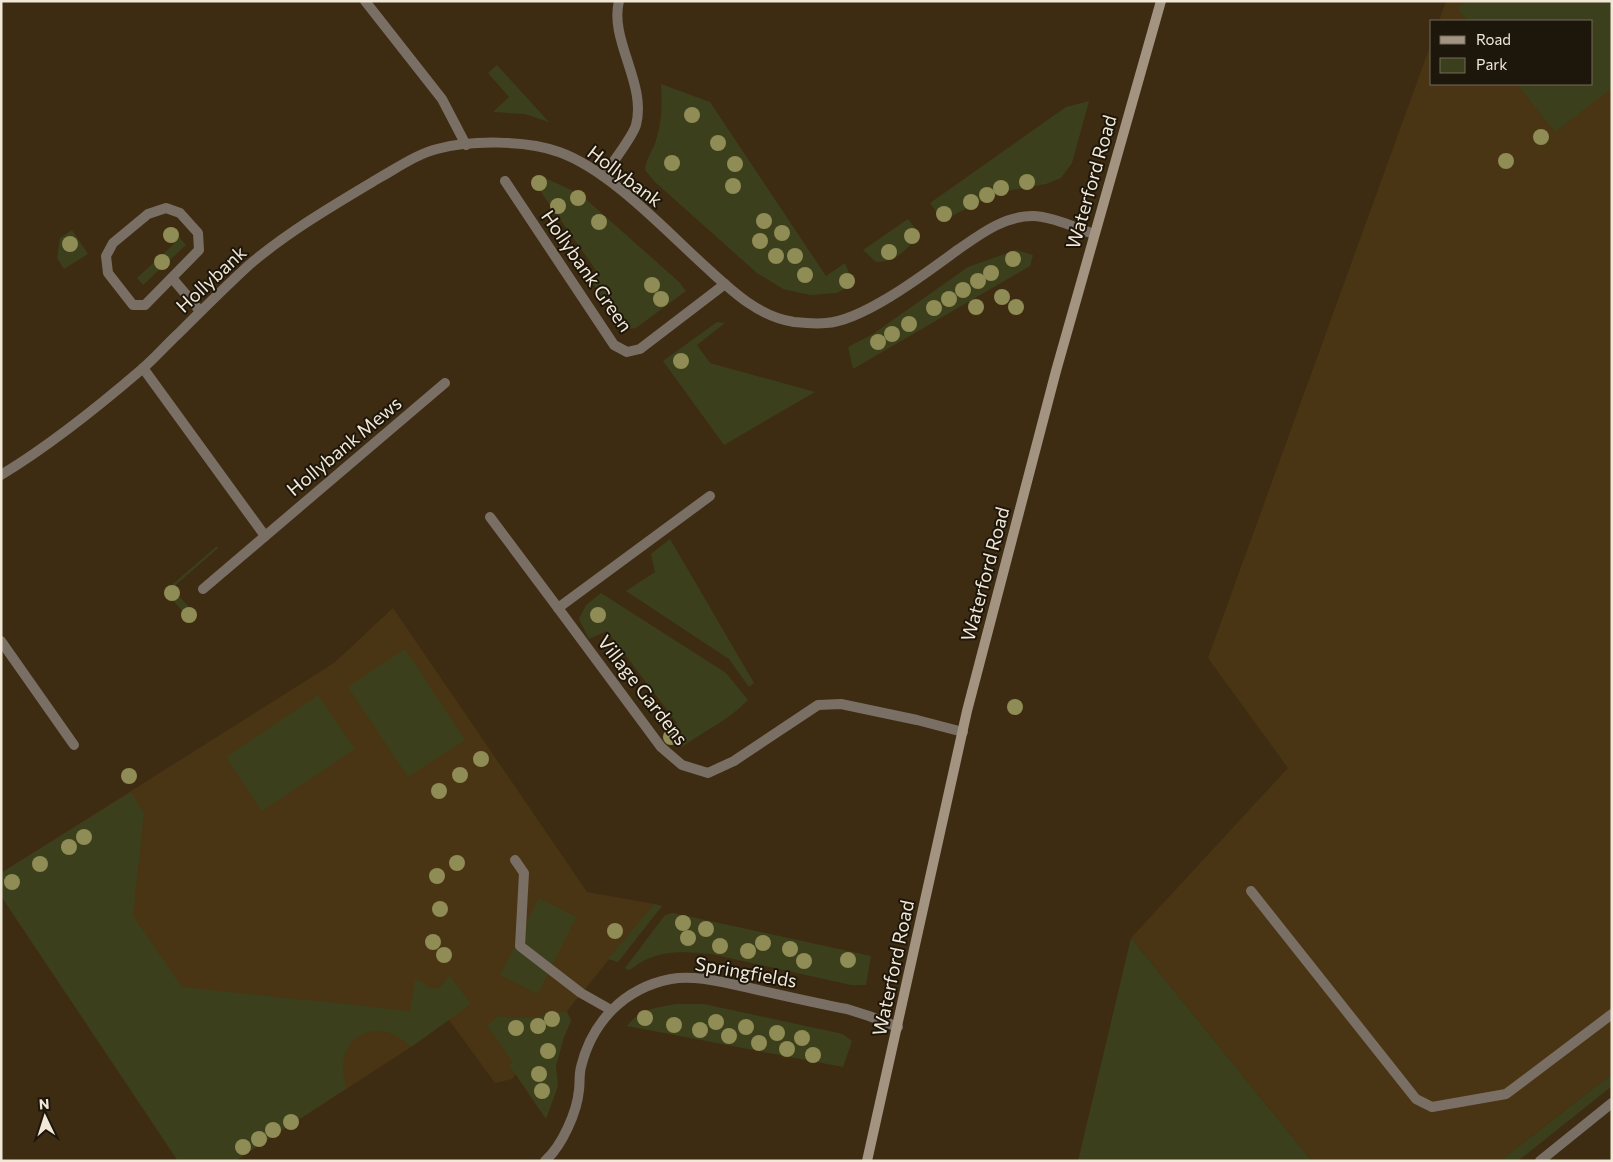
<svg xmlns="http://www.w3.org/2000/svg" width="1613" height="1162" font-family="Commissioner,sans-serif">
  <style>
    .built { fill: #493513 }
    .green { fill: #3c3f1b }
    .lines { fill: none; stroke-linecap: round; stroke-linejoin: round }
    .lane { stroke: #7a6f64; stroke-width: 10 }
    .street { stroke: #7a6f64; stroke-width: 10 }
    .secondary { stroke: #a39381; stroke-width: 10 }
    .tree { fill: #8f8c55 }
    .labels { text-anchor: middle; stroke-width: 4; stroke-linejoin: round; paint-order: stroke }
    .street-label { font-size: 19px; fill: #f2e8d8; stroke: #1d160b }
  </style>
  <rect width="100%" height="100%" fill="#3d2c12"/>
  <g class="built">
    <path d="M1446 1H1612V1074L1500 1161H1312L1131 938 1288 768 1208 658 1432 41V84H1592V21H1439Z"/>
    <path d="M393 608 587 892 654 904 512 1079 495 1083 449 1020 411 1047 235 1161H178L1 896V873L334 663Z"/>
  </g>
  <g class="green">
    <path d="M1466 1H1612V88L1555 132 1517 84H1592V21H1468L1457 8Z"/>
    <path d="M497 65 549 122 525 114 493 112 509 97 488 73Z"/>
    <path d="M661 84 710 102 826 276 845 263 851 278 848 287 837 293 810 295 783 289 757 273 655 182 645 170C646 158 653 151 656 140 662 122 662 104 661 84Z"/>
    <path d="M1089 101 1072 163 1061 178 1046 184 1007 191 977 203 950 217H940L930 203 1066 107Z"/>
    <path d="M535 178H545L580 194 679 282 686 291 636 328 629 329 623 327 592 282 600 276 536 185Z"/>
    <path d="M908 219 915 228 916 239C902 253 897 261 876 262L863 250Z"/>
    <path d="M170 227 186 245 143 285 137 278 175 243 164 232Z"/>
    <path d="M72 230 88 254 64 269 57 258 60 238Z"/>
    <path d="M1016 250 1033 255 1030 266 853 369 848 347 873 334 968 267Z"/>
    <path d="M717 322 725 323 697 345 710 363 815 392 724 445 663 361Z"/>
    <path d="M670 539 754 683 749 687 729 659 626 591 655 572 651 554Z"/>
    <path d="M217 546 218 548 172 588 196 615 190 620 165 591Z"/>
    <path d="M601 593 726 673 748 700C729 720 704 731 682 747L662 737 677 723 607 631 589 639 579 619 586 605Z"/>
    <path d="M405 649 465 740 408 777 348 687Z"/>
    <path d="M318 695 355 749 262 811 226 757Z"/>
    <path d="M131 792 144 813 133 916 182 987 410 1011 415 980 422 981C431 992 440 991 447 978L450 976 471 1004 411 1047C375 1011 329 1041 347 1088L235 1161H178L1 896V873Z"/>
    <path d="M539 898 576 917 538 994 500 975Z"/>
    <path d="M654 904 662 906 618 962 608 959Z"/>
    <path d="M673 913 871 956 866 985H851L711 954C692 952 669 950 650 958 643 960 636 966 629 970L625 968 665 915Z"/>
    <path d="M1131 938 1312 1161H1078Z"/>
    <path d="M676 1004H704L843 1034 852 1041 843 1067 627 1026C641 1008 655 1008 676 1004Z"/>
    <path d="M567 1011 571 1021 564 1037 556 1066 558 1086 546 1119 509 1065 513 1062 487 1026 498 1016C522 1021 544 1016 567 1011Z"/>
    <path d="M1612 1074V1086L1518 1161H1500Z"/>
  </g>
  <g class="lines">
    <g class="lane">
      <path d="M515 860 524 873 520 946 581 993 611 1010"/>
      <path d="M1251 891 1416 1099 1432 1107 1506 1094 1612 1014"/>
    </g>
    <g class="street">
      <path d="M365 1 442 99 466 145"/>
      <path d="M603 176C611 165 633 136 636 125 647 84 609 40 619 1"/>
      <path d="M505 181 614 345 627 352 640 349 725 284"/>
      <path d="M166 208 180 213 198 233 199 250 145 305H133L108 273 106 256 113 243 148 214Z"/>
      <path d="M172 278 200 311"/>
      <path d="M143 368 265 536"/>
      <path d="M1 475C49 446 99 406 142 369 155 358 166 345 179 333 202 310 225 287 249 265 289 231 334 205 379 178 397 168 417 154 437 149 470 140 527 140 559 152 610 170 666 231 707 268 732 291 759 317 794 322 804 323 816 324 826 323 863 321 926 273 956 251 978 236 1003 216 1032 216 1051 216 1076 228 1094 234"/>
      <path d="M710 496 558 608 661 747 682 765 708 773 734 761 818 705 841 704 917 720 963 732"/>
      <path d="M490 517 558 608"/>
      <path d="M203 589 445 383"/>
      <path d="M1 641 74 745"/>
      <path d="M545 1161C562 1146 577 1112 579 1090 580 1082 579 1074 581 1067 592 1022 624 988 671 979 697 974 728 984 754 989 785 996 816 1003 847 1009L869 1016 898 1027"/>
      <path d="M1540 1161 1612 1103"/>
    </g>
    <path class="secondary" d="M867 1161 967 711 1056 371 1161 1"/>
  </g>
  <g class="tree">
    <circle cx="692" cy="115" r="8"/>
    <circle cx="1541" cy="137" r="8"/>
    <circle cx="718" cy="143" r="8"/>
    <circle cx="1506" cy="161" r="8"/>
    <circle cx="672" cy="163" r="8"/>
    <circle cx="735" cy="164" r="8"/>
    <circle cx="1027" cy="182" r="8"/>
    <circle cx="539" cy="183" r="8"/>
    <circle cx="733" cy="186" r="8"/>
    <circle cx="1001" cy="188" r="8"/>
    <circle cx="987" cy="195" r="8"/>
    <circle cx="578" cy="198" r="8"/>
    <circle cx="971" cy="202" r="8"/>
    <circle cx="558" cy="206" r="8"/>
    <circle cx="944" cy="214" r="8"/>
    <circle cx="764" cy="221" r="8"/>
    <circle cx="599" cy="222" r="8"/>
    <circle cx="782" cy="233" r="8"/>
    <circle cx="171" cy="235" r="8"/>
    <circle cx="912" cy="236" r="8"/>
    <circle cx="760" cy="241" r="8"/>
    <circle cx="70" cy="244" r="8"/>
    <circle cx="889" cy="252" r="8"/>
    <circle cx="776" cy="256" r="8"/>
    <circle cx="795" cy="256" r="8"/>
    <circle cx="1013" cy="259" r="8"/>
    <circle cx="162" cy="262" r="8"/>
    <circle cx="991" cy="273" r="8"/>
    <circle cx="805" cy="275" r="8"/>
    <circle cx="847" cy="281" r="8"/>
    <circle cx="978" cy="281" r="8"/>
    <circle cx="652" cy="285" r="8"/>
    <circle cx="963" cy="290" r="8"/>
    <circle cx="1002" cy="297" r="8"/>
    <circle cx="661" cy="299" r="8"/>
    <circle cx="949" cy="299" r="8"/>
    <circle cx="976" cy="307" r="8"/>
    <circle cx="1016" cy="307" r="8"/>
    <circle cx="934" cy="308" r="8"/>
    <circle cx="909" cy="324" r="8"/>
    <circle cx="892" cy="334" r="8"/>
    <circle cx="878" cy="342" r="8"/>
    <circle cx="681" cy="361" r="8"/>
    <circle cx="172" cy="593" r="8"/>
    <circle cx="189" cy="615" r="8"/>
    <circle cx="598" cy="615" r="8"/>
    <circle cx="1015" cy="707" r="8"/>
    <circle cx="671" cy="737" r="8"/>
    <circle cx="481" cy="759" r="8"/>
    <circle cx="460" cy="775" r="8"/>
    <circle cx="129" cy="776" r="8"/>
    <circle cx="439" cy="791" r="8"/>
    <circle cx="84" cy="837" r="8"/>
    <circle cx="69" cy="847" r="8"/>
    <circle cx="457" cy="863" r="8"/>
    <circle cx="40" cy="864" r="8"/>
    <circle cx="437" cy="876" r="8"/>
    <circle cx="12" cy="882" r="8"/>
    <circle cx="440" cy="909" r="8"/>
    <circle cx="683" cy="923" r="8"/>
    <circle cx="706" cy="929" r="8"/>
    <circle cx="615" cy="931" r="8"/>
    <circle cx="688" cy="938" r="8"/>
    <circle cx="433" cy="942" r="8"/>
    <circle cx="763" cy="943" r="8"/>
    <circle cx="720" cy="946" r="8"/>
    <circle cx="790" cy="949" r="8"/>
    <circle cx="748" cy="951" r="8"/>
    <circle cx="444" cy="955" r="8"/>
    <circle cx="848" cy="960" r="8"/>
    <circle cx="804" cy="961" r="8"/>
    <circle cx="645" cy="1018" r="8"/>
    <circle cx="552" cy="1019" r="8"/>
    <circle cx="716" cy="1022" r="8"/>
    <circle cx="674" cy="1025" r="8"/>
    <circle cx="538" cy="1026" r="8"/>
    <circle cx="746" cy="1027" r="8"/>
    <circle cx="516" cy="1028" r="8"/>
    <circle cx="700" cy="1030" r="8"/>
    <circle cx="777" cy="1033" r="8"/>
    <circle cx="729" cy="1036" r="8"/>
    <circle cx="802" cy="1038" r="8"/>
    <circle cx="759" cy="1043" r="8"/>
    <circle cx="787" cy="1049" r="8"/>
    <circle cx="548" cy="1051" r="8"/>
    <circle cx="813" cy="1055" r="8"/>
    <circle cx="539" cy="1074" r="8"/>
    <circle cx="542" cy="1091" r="8"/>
    <circle cx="291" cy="1122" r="8"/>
    <circle cx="273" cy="1130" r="8"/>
    <circle cx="259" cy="1139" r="8"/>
    <circle cx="243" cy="1147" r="8"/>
  </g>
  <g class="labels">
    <g class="street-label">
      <text transform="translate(625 176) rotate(37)" y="7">Hollybank</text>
      <text transform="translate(1091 182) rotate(-74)" y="7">Waterford Road</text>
      <text transform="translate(587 271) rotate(55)" y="7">Hollybank Green</text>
      <text transform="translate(211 279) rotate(-43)" y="7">Hollybank</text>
      <text transform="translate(344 446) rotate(-40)" y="7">Hollybank Mews</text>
      <text transform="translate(985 574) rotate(-75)" y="7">Waterford Road</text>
      <text transform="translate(643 690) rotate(52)" y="7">Village Gardens</text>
      <text transform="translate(893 968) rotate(-78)" y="7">Waterford Road</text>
      <text transform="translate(746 972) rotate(10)" y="7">Springfields</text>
    </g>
  </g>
  <rect width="1613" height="1162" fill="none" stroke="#f2e8d8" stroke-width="5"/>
  <rect x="1430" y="20" width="162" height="65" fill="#1d160b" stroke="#726a5d"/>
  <rect x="1440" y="36" width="25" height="8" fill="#a39381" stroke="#726a5d"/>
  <text x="1476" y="45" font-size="15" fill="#f2e8d8">Road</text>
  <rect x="1440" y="58" width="25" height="15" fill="#3c3f1b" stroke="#726a5d"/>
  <text x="1476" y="70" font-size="15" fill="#f2e8d8">Park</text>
  <g transform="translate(45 1117) rotate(356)" stroke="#1d160b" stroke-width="4" paint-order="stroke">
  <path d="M0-4L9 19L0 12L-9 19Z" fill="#f2e8d8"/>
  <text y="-8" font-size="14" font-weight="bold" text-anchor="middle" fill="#f2e8d8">N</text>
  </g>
</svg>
